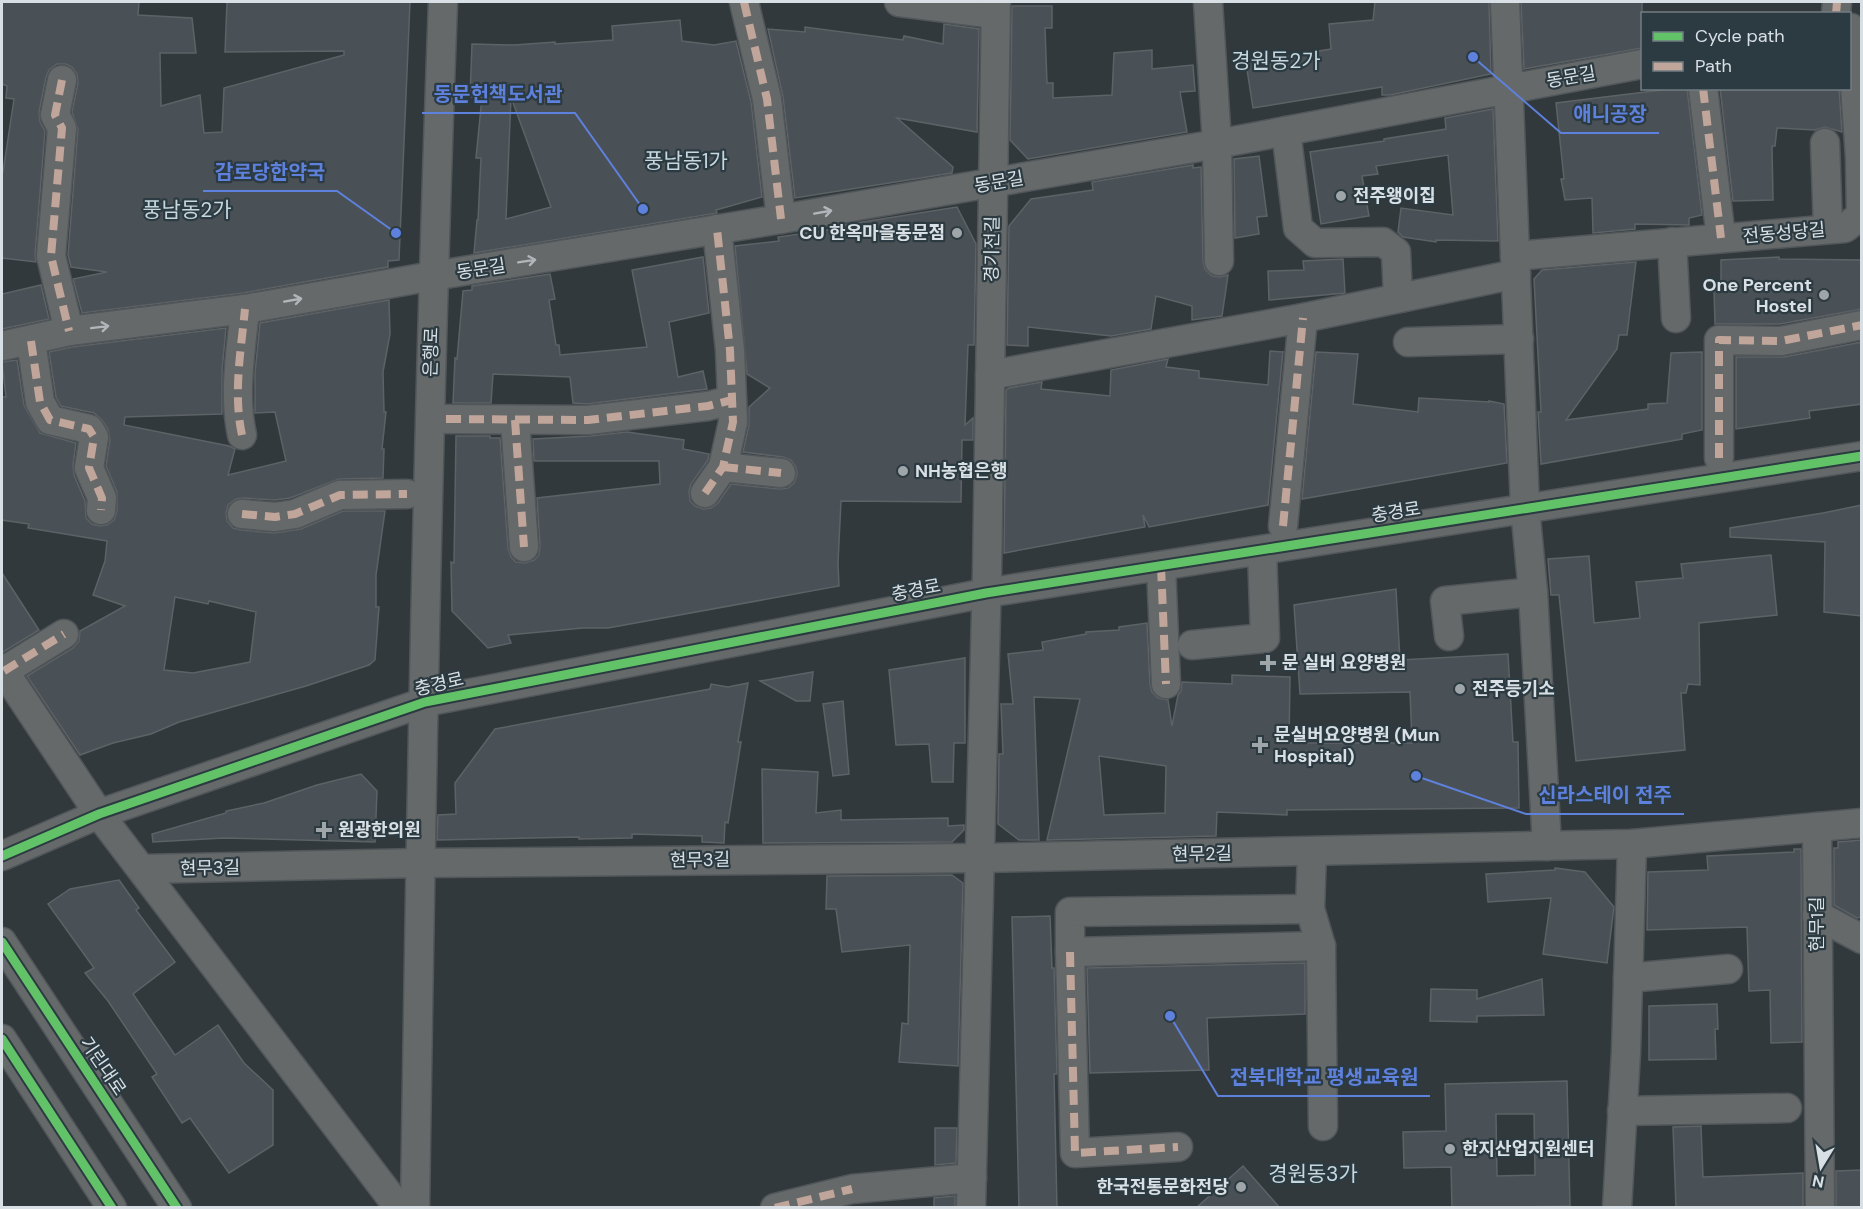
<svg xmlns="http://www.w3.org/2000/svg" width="1863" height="1209" font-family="'DM Sans','Noto Sans KR',sans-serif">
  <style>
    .building { fill: #4a5156; stroke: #5d6266; stroke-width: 1.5; fill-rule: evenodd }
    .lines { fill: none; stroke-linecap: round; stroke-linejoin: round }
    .minor-casing { stroke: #50565a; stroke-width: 31 }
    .minor { stroke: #666969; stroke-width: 28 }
    .quiet { stroke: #c0a59a; stroke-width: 8; stroke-dasharray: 15 8; stroke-linecap: butt }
    .cycleway-casing { stroke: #2c3a41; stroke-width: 13 }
    .cycleway { stroke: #61c268; stroke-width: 9 }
    .oneway { stroke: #b0b6ba }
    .poi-dot { fill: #9ea6aa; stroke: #2c3a41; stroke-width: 2 }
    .labels { text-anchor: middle; stroke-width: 4.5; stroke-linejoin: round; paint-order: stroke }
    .street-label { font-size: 18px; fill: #d8e0e5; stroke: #2c3a41 }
    .poi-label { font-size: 18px; font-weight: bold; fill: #d8e0e5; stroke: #2c3a41; text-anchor: start }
    .quarter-label { font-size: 21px; fill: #c6d7df; stroke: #2c3a41 }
    .leader { fill: none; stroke: #5e81dd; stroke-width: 2 }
    .callout-dot { fill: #5e81dd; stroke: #2c3a41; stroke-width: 2 }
    .callout-label { font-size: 20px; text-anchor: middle; font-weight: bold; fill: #5e81dd; stroke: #2c3a41; stroke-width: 4.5; stroke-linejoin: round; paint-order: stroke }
  </style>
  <rect width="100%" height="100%" fill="#31393c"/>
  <g class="building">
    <path d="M2 2H139L138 15 192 18 196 53H160L161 106 200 95 204 133 222 132 224 88 344 55V51L225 52 227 2H410L399 260 388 261V267L243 293 82 313 73 279 107 272 71 267 68 255 78 129 72 112 78 83 77 74 72 67 66 64H57L49 70 46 77 39 112 40 122 45 131 35 255 36 262 2 258V172H3L14 99 6 98 7 86 2 84Z"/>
    <path d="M1375 2H1489L1491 74 1390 95H1382V87L1253 108 1246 63 1331 49 1329 24 1373 20Z"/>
    <path d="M1521 2H1642V48L1524 69Z"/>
    <path d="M1012 6H1052V28H1045L1047 83H1053V98L1112 95 1114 53 1152 50V69L1193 65 1195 91 1180 92 1187 132 1028 159 1010 140Z"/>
    <path d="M680 20 682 41 714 45 736 41 751 102 762 197 716 210 717 213 474 253 477 220H478L481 158H476L482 97H470L472 44 514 45 555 42V44L613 40 612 26ZM511 97 551 207 506 219Z"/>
    <path d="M944 24 979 29 977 132 897 118 953 167 952 173 795 198 783 97 768 29 805 32V27L903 40 904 36 943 44Z"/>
    <path d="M1678 88H1687L1702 215 1689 218V225L1635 224V229L1593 233 1592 198 1565 200 1561 179H1564L1556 103Z"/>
    <path d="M1720 88H1839L1842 132 1825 127 1815 130 1777 128 1775 146H1772L1773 200 1733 201Z"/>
    <path d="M1493 109 1498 241 1436 240V242L1403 237 1398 232 1401 208 1453 215 1448 155 1376 166 1378 174 1362 176 1369 216 1321 224 1310 152 1384 141V139L1446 129 1445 118Z"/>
    <path d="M1259 156 1267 216 1257 217 1259 234 1235 238 1234 159Z"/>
    <path d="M1193 165V168L1201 167 1203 261 1205 269 1212 276 1220 277 1228 275 1222 316 1192 320V306L1156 296 1151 329 1111 336 1028 327V346L1007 345 1009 226 1031 199 1093 190 1092 182Z"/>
    <path d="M957 207 976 244 974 345H968L965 425 973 418V440H962L961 502 841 501 838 563 839 586 608 628H583L508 635 511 643 488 648 452 611 451 562 454 563 456 436H490V438H500L508 548 511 557 516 562 525 563 534 560 539 555 540 546 537 498 660 484 659 461H534L533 439 590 436 627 432 684 440 683 449 709 454 708 460 691 484 689 491 690 501 695 506 703 509 711 508 718 503 731 484 779 489 788 488 794 483 797 475 796 467 791 460 783 457 743 452 749 425V407L770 388 747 374 735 246 779 241 778 237 834 229 831 227Z"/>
    <path d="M703 257 709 313 669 322 678 377 703 371 707 389 587 404 573 403 570 377 493 374 491 403H453L455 358 457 359 463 291 472 290V286L550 274 555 299 549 300 556 345H559L560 355 647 347 632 270Z"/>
    <path d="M1779 257V259L1862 260V309L1780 324H1715L1714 290 1721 289V260Z"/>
    <path d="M1343 259 1345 293 1269 300 1268 271 1304 270 1303 261Z"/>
    <path d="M1636 262 1627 335H1619L1617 349 1566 420 1648 409V404L1667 403 1671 353 1702 352V430L1682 434V439L1541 464 1538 412H1541L1534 279 1542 270Z"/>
    <path d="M41 285 49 319 2 329V294Z"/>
    <path d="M389 300 390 334 383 372 384 412H386L382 449H384L383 478 339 479 290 498 275 500 243 498 236 499 228 505 226 513 227 521 233 528 241 530 274 533 301 529 343 511H385L376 575V607H379L375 660 369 665 306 686 179 722 151 734 113 743 80 755 27 676 73 648 79 641 80 631 125 606 93 595 105 561 107 541 28 528 29 524 2 520V397H6L2 362 17 360 24 405 40 433 76 443 73 465 74 475 85 501 86 518 92 524 100 526 107 525 114 520 117 511V492L106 466 110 440 108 429 102 420 94 413 61 406 56 397 49 352 72 347 226 328 222 371V414L125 417 124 425 229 446 235 449 228 475 286 461 275 412 255 413V373L260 323ZM175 597 208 604 209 601 256 612 250 662 193 673 164 670Z"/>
    <path d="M1862 342V404L1809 411 1810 418 1736 429V357H1784Z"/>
    <path d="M1270 351 1283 352V351L1268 505 1149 527 1143 515 1145 527 1004 553 1006 390 1009 388 1042 382 1041 389 1110 396 1111 370 1168 359 1166 367 1199 371V378L1268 385Z"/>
    <path d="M1316 352 1358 354 1353 404 1418 412 1419 398 1489 402V401L1504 404 1507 463 1302 499Z"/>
    <path d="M1862 505V616L1824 612 1825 542 1730 537V528L1823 513Z"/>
    <path d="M1771 555 1777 615 1699 623 1700 685 1688 684 1686 693H1681L1685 750 1576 761 1559 595H1551L1548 559 1589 556 1594 623 1640 618 1636 582 1683 578 1681 564Z"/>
    <path d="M2 573 39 630 3 652H2Z"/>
    <path d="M1396 589 1400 660 1508 654 1513 742H1518L1519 808 1287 810V815L1217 812 1216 836 1047 840 1080 699 1034 697 1039 840H1019L998 824 999 754H1003L1001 704H1013L1008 654 1043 650 1042 642 1086 634V632L1119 630V627L1147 623 1150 685 1152 692 1158 698 1168 700 1172 726 1178 695 1181 691 1182 682 1232 684V675L1290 677 1289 743H1412L1410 692 1300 694 1294 605ZM1099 756 1166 766 1165 813 1104 815Z"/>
    <path d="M965 658V743H954L953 782H932L929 744 896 745 889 670Z"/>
    <path d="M813 672 810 701H796L760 681Z"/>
    <path d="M748 683 738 742H741L737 767 728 823 725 822 724 843 702 842V836L632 834V838L579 839V837L437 840 438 815 456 814 455 783 495 729 710 689 711 684 728 687Z"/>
    <path d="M843 701 849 774 833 776 823 704Z"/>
    <path d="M762 769 818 772 816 813 841 810V820L948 818V826L964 825V830L952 842 763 843Z"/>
    <path d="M361 774 377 791 375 842 224 838 153 842 152 834 226 813V811L264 803 317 785Z"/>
    <path d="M1862 840V917L1857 918 1834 905V848H1838V842Z"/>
    <path d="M1794 849H1801L1802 1042 1771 1043 1770 990 1749 991 1747 927 1647 930 1648 872 1708 870 1707 856 1794 852Z"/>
    <path d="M1555 868 1585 872 1614 907 1607 963 1543 954 1551 898 1488 902 1486 874 1555 870Z"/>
    <path d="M952 875 963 883 958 1066 899 1062 902 1023 908 1024 910 945 842 952 836 909H826L827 876Z"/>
    <path d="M119 880 139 908 136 910 175 962 133 994 175 1055 218 1025 244 1063 273 1090V1145L229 1173 190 1118 182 1123 152 1077 157 1074 108 1001 85 973 94 968 48 904 70 889Z"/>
    <path d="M1050 916 1052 968H1054L1057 1074H1054L1057 1208H1019L1012 917Z"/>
    <path d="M1305 963V1014L1207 1018 1209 1070 1090 1073 1087 968Z"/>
    <path d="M1542 979 1544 1015 1477 1016V1022L1430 1021 1431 989 1477 990V999Z"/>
    <path d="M1717 1004 1718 1029H1715L1716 1059 1649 1060V1006Z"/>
    <path d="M1567 1081 1570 1206 1452 1208 1451 1167 1404 1168 1403 1132 1446 1131 1445 1084ZM1496 1114H1534L1535 1175 1497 1176Z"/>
    <path d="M1701 1126 1703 1177 1803 1173V1208H1676L1673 1127Z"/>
    <path d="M935 1128H957L956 1163 935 1165Z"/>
    <path d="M1243 1166 1280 1208H1196Z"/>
    <path d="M1862 1170V1208H1836V1171Z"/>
    <path d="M955 1196V1208H934V1198Z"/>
  </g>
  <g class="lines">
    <g class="minor-casing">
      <g id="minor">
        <path d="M744 2 767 99 781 219"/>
        <path d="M899 2 995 14"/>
        <path d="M1208 2 1217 144 1219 261"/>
        <path d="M1505 2 1525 508 1533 592 1547 846"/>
        <path d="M1836 14 1837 2"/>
        <path d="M62 80 55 115 62 128 51 256 69 331"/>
        <path d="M1703 88 1721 238"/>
        <path d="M1286 131 1298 228 1315 243 1383 242 1396 252 1398 298"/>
        <path d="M1825 143 1828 229"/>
        <path d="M1672 242 1676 318"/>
        <path d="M1515 256 1845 228 1861 215 1860 158 1851 28"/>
        <path d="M31 341 40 402 50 420 89 429 94 437 89 468 102 498 101 510"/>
        <path d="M1408 342 1519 339"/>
        <path d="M2 346 69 331 245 309 433 276 781 219 1217 144 1642 64"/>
        <path d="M990 375 1303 318 1516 274"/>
        <path d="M446 419 588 420 708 406 732 400"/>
        <path d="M515 420 524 547"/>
        <path d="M242 435C233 394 241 350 245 309"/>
        <path d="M1719 458V340L1781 341 1862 325"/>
        <path d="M723 467 781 473"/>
        <path d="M705 493 723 467 733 422 730 350 717 229"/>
        <path d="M242 514 275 517 295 514 340 495 407 494"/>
        <path d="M1283 526 1303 318"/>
        <path d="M1161 566 1166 684"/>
        <path d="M1449 636 1445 601 1533 592"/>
        <path d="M1192 645 1265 638 1262 550"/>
        <path d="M2 668 99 814 399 1208"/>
        <path d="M4 671 64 634"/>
        <path d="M1817 827 1820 1208"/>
        <path d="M1312 852 1310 909 1321 946 1323 1126"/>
        <path d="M2 856 99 814 425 702 986 593 1862 456"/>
        <path d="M143 869 420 863 980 858 1632 844 1862 823"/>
        <path d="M1310 909 1070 912V952L1321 946"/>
        <path d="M1817 915 1862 939"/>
        <path d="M2 942 177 1208"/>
        <path d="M1070 952 1075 1153 1178 1147"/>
        <path d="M1628 978 1728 969"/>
        <path d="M2 1039 112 1208"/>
        <path d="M1622 1111 1787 1108"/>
        <path d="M415 1208C421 805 428 403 443 2"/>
        <path d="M775 1208 852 1189 972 1178"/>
        <path d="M971 1208 987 573 996 2"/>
        <path d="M1617 1208 1626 1052 1632 844"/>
      </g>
    </g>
    <use href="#minor" class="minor"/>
    <g class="quiet">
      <path d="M744 2 767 99 781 219"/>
      <path d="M1836 14 1837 2"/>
      <path d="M62 80 55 115 62 128 51 256 69 331"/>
      <path d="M1703 88 1721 238"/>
      <path d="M31 341 40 402 50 420 89 429 94 437 89 468 102 498 101 510"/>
      <path d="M446 419 588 420 708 406 732 400"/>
      <path d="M515 420 524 547"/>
      <path d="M242 435C233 394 241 350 245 309"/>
      <path d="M1719 458V340L1781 341 1862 325"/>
      <path d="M723 467 781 473"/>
      <path d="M705 493 723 467 733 422 730 350 717 229"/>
      <path d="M242 514 275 517 295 514 340 495 407 494"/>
      <path d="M1283 526 1303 318"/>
      <path d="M1161 566 1166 684"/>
      <path d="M4 671 64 634"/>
      <path d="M1070 952 1075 1153 1178 1147"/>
      <path d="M775 1208 852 1189"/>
    </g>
    <g class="cycleway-casing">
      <g id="cycleway">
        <path d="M2 856 99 814 425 702 986 593 1862 456"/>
        <path d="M2 942 177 1208"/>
        <path d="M2 1039 112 1208"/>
      </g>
    </g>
    <use href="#cycleway" class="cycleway"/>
  </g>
  <defs><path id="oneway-shaft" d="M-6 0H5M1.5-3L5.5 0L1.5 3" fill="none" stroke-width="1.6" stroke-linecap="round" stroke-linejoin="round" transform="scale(1.5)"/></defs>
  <g class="oneway">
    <use href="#oneway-shaft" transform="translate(823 212) rotate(-10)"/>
    <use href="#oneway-shaft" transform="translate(527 261) rotate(-9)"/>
    <use href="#oneway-shaft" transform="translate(293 300) rotate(-10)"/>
    <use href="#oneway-shaft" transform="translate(100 327) rotate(-7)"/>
  </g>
  <g class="poi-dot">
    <circle cx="1341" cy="196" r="6"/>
    <circle cx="957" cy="233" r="6"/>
    <circle cx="1824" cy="295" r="6"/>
    <circle cx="903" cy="471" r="6"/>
    <path d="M1265 654h6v6h6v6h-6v6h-6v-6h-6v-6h6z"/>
    <circle cx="1460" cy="689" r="6"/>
    <path d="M1257 736h6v6h6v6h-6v6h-6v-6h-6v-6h6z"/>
    <path d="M321 821h6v6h6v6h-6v6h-6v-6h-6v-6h6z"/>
    <circle cx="1450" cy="1149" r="6"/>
    <circle cx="1241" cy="1187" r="6"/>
  </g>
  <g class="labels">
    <g class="street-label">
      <text transform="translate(1571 77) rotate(-10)" y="6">동문길</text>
      <text transform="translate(999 182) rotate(-10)" y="6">동문길</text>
      <text transform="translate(1784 233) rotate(-5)" y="6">전동성당길</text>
      <text transform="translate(992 249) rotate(-89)" y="6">경기전길</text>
      <text transform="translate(481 269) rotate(-9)" y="6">동문길</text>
      <text transform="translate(431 352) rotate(-88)" y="6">은행로</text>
      <text transform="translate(1396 512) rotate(-9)" y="6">충경로</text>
      <text transform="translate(916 590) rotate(-11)" y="6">충경로</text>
      <text transform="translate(439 684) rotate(-13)" y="6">충경로</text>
      <text transform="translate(1202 854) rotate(-1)" y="6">현무2길</text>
      <text transform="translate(700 860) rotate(-1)" y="6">현무3길</text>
      <text transform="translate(210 868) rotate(-1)" y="6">현무3길</text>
      <text transform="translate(1817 924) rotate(-90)" y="6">현무1길</text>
      <text transform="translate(103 1066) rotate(56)" y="6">기린대로</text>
    </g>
    <g class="poi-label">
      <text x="1353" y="202">전주왱이집</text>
      <text x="945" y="239" text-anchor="end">CU 한옥마을동문점</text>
      <text x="1812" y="291" text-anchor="end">One Percent<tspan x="1812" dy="21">Hostel</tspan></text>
      <text x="915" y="477">NH농협은행</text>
      <text x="1282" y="669">문 실버 요양병원</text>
      <text x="1472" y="695">전주등기소</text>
      <text x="1274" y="741">문실버요양병원 (Mun<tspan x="1274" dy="21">Hospital)</tspan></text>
      <text x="338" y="836">원광한의원</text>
      <text x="1462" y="1155">한지산업지원센터</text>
      <text x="1229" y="1193" text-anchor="end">한국전통문화전당</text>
    </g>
    <g class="quarter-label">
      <text x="1276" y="68">경원동2가</text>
      <text x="686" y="168">풍남동1가</text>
      <text x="187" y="217">풍남동2가</text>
      <text x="1313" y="1181">경원동3가</text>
    </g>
  </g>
  <path class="leader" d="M643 209L575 113H422M1473 57L1561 133H1659M396 233L337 191H203M1416 776L1526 814H1684M1170 1016L1218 1096H1430"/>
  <g class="callout-dot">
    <circle cx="643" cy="209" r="6"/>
    <circle cx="1473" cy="57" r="6"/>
    <circle cx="396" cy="233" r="6"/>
    <circle cx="1416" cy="776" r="6"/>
    <circle cx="1170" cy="1016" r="6"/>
  </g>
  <g class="callout-label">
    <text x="498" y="101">동문헌책도서관</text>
    <text x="1610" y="121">애니공장</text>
    <text x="270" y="179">감로당한약국</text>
    <text x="1605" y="802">신라스테이 전주</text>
    <text x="1324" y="1084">전북대학교 평생교육원</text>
  </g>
  <rect width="1863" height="1209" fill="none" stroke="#d8e0e5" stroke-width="6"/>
  <rect x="1641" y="12" width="210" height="78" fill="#2c3a41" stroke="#717c83" stroke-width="1.5"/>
  <rect x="1653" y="32" width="30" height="9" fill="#61c268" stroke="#717c83" stroke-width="1.5"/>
  <text x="1695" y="42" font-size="18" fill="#d8e0e5">Cycle path</text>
  <rect x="1653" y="62" width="30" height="9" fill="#c0a59a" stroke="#717c83" stroke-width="1.5"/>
  <text x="1695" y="72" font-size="18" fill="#d8e0e5">Path</text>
  <g transform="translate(1821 1167) rotate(191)" stroke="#2c3a41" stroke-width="4.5" paint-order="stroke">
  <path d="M0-4.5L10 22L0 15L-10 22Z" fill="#d8e0e5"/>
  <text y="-9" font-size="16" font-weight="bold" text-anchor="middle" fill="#d8e0e5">N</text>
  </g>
</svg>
